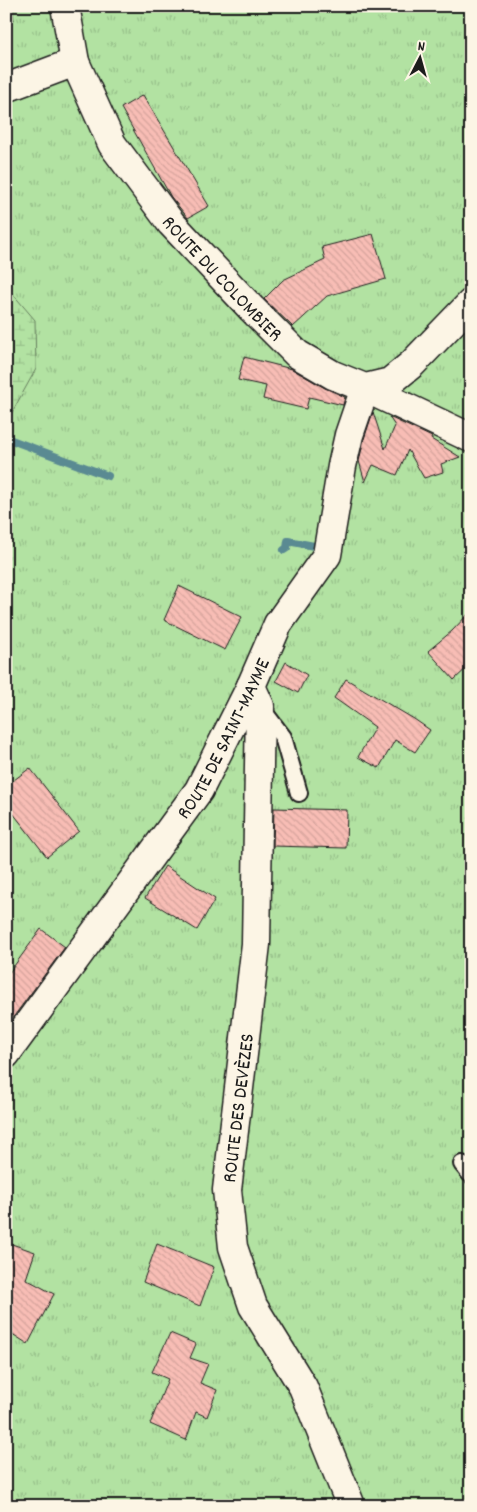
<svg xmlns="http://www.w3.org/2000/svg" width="477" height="1512" font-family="Dekko,sans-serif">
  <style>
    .grass { fill: url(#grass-tufts); stroke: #677f5f }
    .wetland { fill: url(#wetland-marsh); stroke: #677f5f }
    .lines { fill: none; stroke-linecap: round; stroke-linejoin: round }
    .stream { stroke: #5a8a92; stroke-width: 8 }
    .building { fill: url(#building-back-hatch); stroke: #1c1c1c }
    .lane-casing { stroke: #1c1c1c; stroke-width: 20 }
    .street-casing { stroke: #1c1c1c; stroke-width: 31 }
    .secondary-casing { stroke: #1c1c1c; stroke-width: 31 }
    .lane { stroke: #fcf5e5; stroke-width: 16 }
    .street { stroke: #fcf5e5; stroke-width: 28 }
    .secondary { stroke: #fcf5e5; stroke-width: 28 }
    .labels { text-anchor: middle; stroke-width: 4; stroke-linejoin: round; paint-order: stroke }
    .street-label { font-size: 20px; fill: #1c1c1c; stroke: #fcf5e5 }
  </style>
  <defs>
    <pattern id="grass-tufts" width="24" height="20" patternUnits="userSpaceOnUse" patternTransform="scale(1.25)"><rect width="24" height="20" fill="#b2e2a2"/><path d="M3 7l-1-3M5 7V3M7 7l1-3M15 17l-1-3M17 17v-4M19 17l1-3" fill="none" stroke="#98c18b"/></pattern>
    <pattern id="wetland-marsh" width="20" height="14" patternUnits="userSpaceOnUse" patternTransform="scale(1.25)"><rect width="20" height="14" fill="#b2e2a2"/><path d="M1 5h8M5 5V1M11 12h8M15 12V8" fill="none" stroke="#98c18b"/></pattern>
    <pattern id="building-back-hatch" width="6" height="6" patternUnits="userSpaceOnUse" patternTransform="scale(1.25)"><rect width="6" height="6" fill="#f8bdb5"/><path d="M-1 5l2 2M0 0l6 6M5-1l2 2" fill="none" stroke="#d4a29b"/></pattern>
  </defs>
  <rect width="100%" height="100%" fill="#fcf5e5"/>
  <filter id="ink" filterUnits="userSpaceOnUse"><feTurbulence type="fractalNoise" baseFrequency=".02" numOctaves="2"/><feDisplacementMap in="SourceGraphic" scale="10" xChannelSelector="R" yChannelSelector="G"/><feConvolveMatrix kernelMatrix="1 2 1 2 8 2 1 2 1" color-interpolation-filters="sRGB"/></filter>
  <g filter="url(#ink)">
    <rect class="grass" x="6" y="6" width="465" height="1500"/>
    <g class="wetland">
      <path d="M6 6H12L14 19 6 28Z"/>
      <path d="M6 286 35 320 36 369 6 423Z"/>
    </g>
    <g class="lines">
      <g class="stream">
        <path d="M6 438 108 476"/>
        <path d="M284 550 287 548 288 541 314 546"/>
      </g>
    </g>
    <g class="building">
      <path d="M143 95 209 206 188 218 171 197 121 108Z"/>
      <path d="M373 234 386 279 327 296 293 327 264 299 283 280 325 260 322 247Z"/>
      <path d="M244 357 292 369 325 388 345 397 343 405 309 397 306 409 263 399 266 386 238 380Z"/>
      <path d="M373 412 385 449 395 426 389 417 432 437 431 439 460 457 441 464 443 472 424 478 408 450 397 475 373 465 365 482 359 461 364 439Z"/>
      <path d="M179 586 242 617 225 650 164 620Z"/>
      <path d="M471 611V664L454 680 428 651 452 631Z"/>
      <path d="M286 662 307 675 298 693 276 681Z"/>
      <path d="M346 679 414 719 430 730 415 752 395 740 379 768 358 757 375 727 334 698Z"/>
      <path d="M30 768 79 831 47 857 6 804V786Z"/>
      <path d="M274 808 347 810 346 848 273 846Z"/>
      <path d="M165 866 215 899 197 930 145 898Z"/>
      <path d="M41 929 65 947 6 1027V977Z"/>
      <path d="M6 1242 35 1252 26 1279 54 1294 28 1344 6 1330Z"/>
      <path d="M157 1244 214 1267 200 1306 143 1282Z"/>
      <path d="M170 1333 196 1344 190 1358 208 1364 200 1383 217 1390 207 1417 196 1412 186 1440 150 1424 168 1379 152 1372Z"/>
    </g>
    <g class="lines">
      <g class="lane-casing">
        <g id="lane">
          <path d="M261 708 283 737 299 793"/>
          <path d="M462 1164 471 1175"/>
        </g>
      </g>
      <g class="street-casing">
        <g id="street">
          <path d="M6 88 75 62"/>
          <path d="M365 388 471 438"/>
          <path d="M251 686 260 706 256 944 227 1190 233 1247 253 1306 303 1387 351 1506"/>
        </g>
      </g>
      <g class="secondary-casing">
        <g id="secondary">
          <path id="s1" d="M65 6 75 62 112 144 171 223 252 309 297 354 333 375 365 388 390 382 412 364 471 303"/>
          <path id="s2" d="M6 1054 199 790 251 686 278 624 327 555 342 466 349 435 365 388"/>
        </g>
      </g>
      <use href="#lane" class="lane"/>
      <use href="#street" class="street"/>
      <use href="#secondary" class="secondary"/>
    </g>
  </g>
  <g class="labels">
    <g class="street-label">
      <text dy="7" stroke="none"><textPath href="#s1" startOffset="321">ROUTE DU COLOMBIER</textPath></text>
      <text dy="7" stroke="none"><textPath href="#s2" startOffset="384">ROUTE DE SAINT-MAYME</textPath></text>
      <text transform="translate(237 1108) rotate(-83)" y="7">ROUTE DES DEVÈZES</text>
    </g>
  </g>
  <rect width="477" height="1512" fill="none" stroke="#fcf5e5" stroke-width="25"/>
  <rect x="12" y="12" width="452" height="1487" fill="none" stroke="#1c1c1c" stroke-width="2" filter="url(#ink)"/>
  <g transform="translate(420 58) rotate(6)" stroke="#fcf5e5" stroke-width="4" paint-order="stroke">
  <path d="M0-4L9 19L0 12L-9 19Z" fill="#1c1c1c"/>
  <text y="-8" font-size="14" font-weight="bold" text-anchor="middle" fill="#1c1c1c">N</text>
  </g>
</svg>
